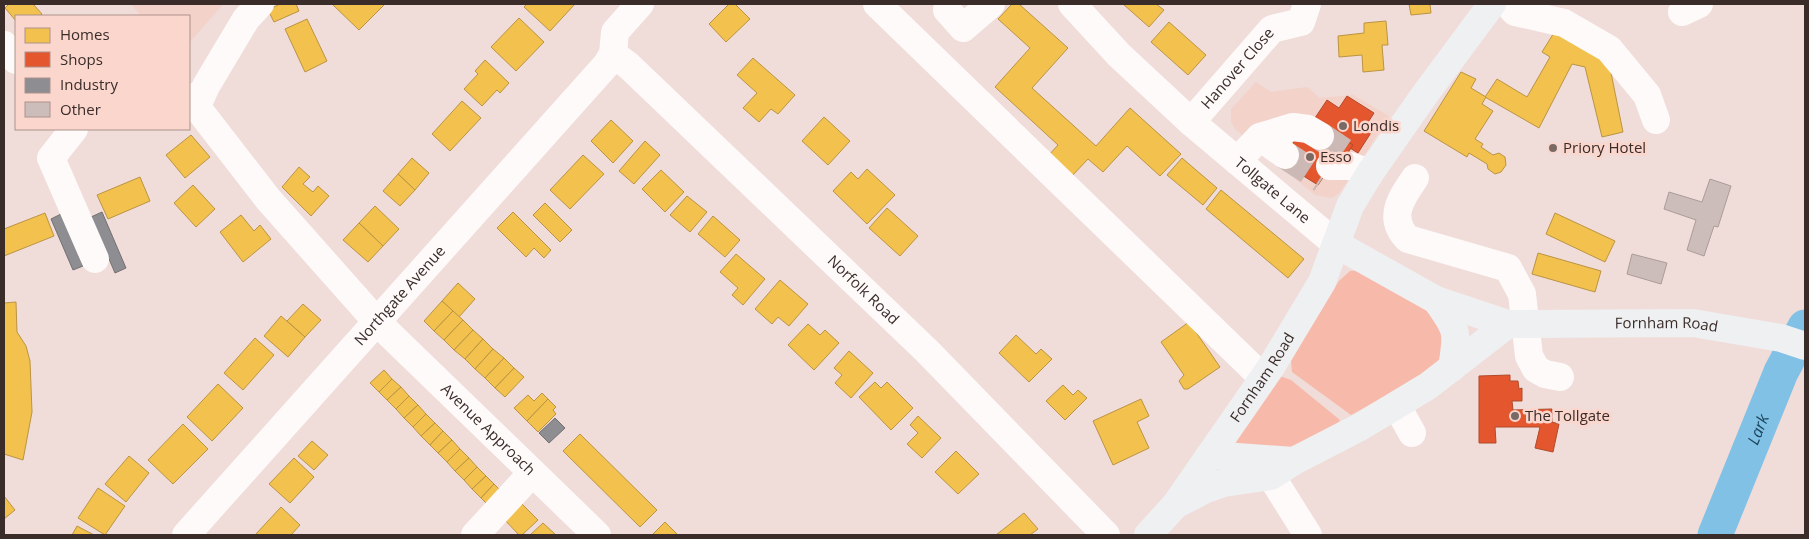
<svg xmlns="http://www.w3.org/2000/svg" width="1809" height="539" font-family="'Open Sans',sans-serif">
  <style>
    .built { fill: #f3d2ca }
    .green { fill: #f7baaa }
    .homes { fill: #f2c14e; stroke: #bb9443 }
    .shops { fill: #e4572e; stroke: #b14a2c }
    .industry { fill: #8d8d92; stroke: #747072 }
    .lines { fill: none; stroke-linecap: round; stroke-linejoin: round }
    .river { stroke: #80c1e5; stroke-width: 35 }
    .building { fill: #ccbdba; stroke: #ab9c99 }
    .minor-tunnel { stroke: #ccb9b5; stroke-width: 28; stroke-dasharray: 28 14; stroke-linecap: butt }
    .minor { stroke: #fdfaf9; stroke-width: 28 }
    .major { stroke: #eff0f2; stroke-width: 28 }
    .poi-dot { fill: #7a6a66; stroke: #fad6cd; stroke-width: 2 }
    .labels { text-anchor: middle; stroke-width: 5; stroke-linejoin: round; paint-order: stroke }
    .street-label { font-size: 15px; fill: #3a2c29; stroke: #fad6cd }
    .poi-label { font-size: 15px; fill: #3a2c29; stroke: #fad6cd; text-anchor: start }
    .water-label { font-size: 16px; font-style: italic; fill: #1b455c; stroke: #fad6cd }
  </style>
  <rect width="100%" height="100%" fill="#f0dcd8"/>
  <g class="built">
    <path d="M131 4H223L189 43V16H141Z"/>
    <path d="M1256 82 1271 92 1307 87 1320 98 1353 95 1389 116 1352 175 1339 193 1332 198 1315 195 1235 129 1231 122V109Z"/>
  </g>
  <g class="green">
    <path d="M1362 270 1432 313 1442 329 1444 351 1435 369 1351 415 1292 372 1291 360 1339 281 1350 271Z"/>
    <path d="M1280 376 1291 380 1340 420 1336 428 1272 461 1226 454Z"/>
  </g>
  <g class="homes">
    <path d="M9 4H33L42 14 39 16H16V21L5 8Z"/>
    <path d="M280 4H296L299 11 274 22 268 10Z"/>
    <path d="M332 4H385L359 30Z"/>
    <path d="M527 4H575L550 31 524 7Z"/>
    <path d="M729 4H735L750 19 726 42 709 24Z"/>
    <path d="M1012 4H1019L1068 48 1032 88 1096 146 1130 108 1181 154 1160 176 1127 146 1103 172 1088 159 1071 177 1048 156 1058 145 995 87 1030 48 998 19Z"/>
    <path d="M1123 4H1156L1164 10 1149 27Z"/>
    <path d="M1409 4H1430L1431 13 1411 15Z"/>
    <path d="M519 18 544 42 516 71 491 47Z"/>
    <path d="M307 19 327 61 305 72 285 29Z"/>
    <path d="M1386 21 1388 45H1382L1384 70 1363 72 1362 55 1339 57 1338 36 1364 33V23Z"/>
    <path d="M1169 22 1206 55 1188 75 1151 42Z"/>
    <path d="M1555 31 1608 58 1623 132 1602 137 1585 67 1572 64 1539 128 1485 97 1497 79 1527 97 1550 57 1542 52Z"/>
    <path d="M753 58 795 95 778 114 771 109 759 122 743 108 757 93 737 75Z"/>
    <path d="M485 60 509 83 500 93 497 90 482 106 464 89 478 74 475 71Z"/>
    <path d="M1461 72 1476 79 1471 88 1486 97 1482 104 1493 111 1475 139 1483 144 1481 147 1493 155 1499 153 1505 157 1506 165 1501 172 1495 174 1488 169 1487 164 1469 153 1467 157 1424 131Z"/>
    <path d="M462 101 481 118 450 151 432 134Z"/>
    <path d="M824 117 850 141 828 165 802 141Z"/>
    <path d="M611 120 633 141 613 163 591 141Z"/>
    <path d="M191 135 210 157 185 178 166 155Z"/>
    <path d="M645 141 660 155 634 184 619 171Z"/>
    <path d="M583 155 604 174 570 209 550 190Z"/>
    <path d="M412 158 429 173 415 190 398 174Z"/>
    <path d="M1182 158 1217 188 1203 205 1167 175Z"/>
    <path d="M299 167 310 177 303 184 313 192 318 186 329 196 311 216 282 187Z"/>
    <path d="M867 169 895 195 867 224 833 191 851 172 858 179Z"/>
    <path d="M661 170 684 192 665 212 642 189Z"/>
    <path d="M398 174 415 190 400 206 383 191Z"/>
    <path d="M140 177 150 201 108 219 97 195Z"/>
    <path d="M193 185 215 209 196 227 174 203Z"/>
    <path d="M1221 190 1304 259 1288 278 1206 209Z"/>
    <path d="M687 196 707 212 690 232 670 215Z"/>
    <path d="M545 203 572 230 560 242 533 215Z"/>
    <path d="M375 206 399 229 383 246 359 223Z"/>
    <path d="M887 208 918 236 900 256 869 228Z"/>
    <path d="M513 212 551 250 544 258 534 248 526 257 497 228Z"/>
    <path d="M45 213 54 236 4 256V229Z"/>
    <path d="M1555 213 1615 241 1605 262 1546 234Z"/>
    <path d="M241 215 254 231 260 225 271 239 243 262 220 232Z"/>
    <path d="M713 216 740 240 725 257 698 234Z"/>
    <path d="M359 223 383 246 368 262 343 240Z"/>
    <path d="M1538 253 1601 271 1595 292 1532 274Z"/>
    <path d="M736 254 765 279 743 305 732 295 738 288 720 272Z"/>
    <path d="M780 280 808 304 789 326 778 317 772 324 755 309Z"/>
    <path d="M458 283 475 299 459 317 442 301Z"/>
    <path d="M442 301 453 311 434 331 424 321Z"/>
    <path d="M16 302 17 332 26 346 30 361 32 412 23 460 4 454V303Z"/>
    <path d="M303 304 321 320 305 337 287 321Z"/>
    <path d="M453 311 463 320 444 340 434 331Z"/>
    <path d="M281 316 305 337 288 357 264 336Z"/>
    <path d="M463 320 473 330 454 350 444 340Z"/>
    <path d="M1189 322 1220 367 1188 389H1184L1179 381 1184 375 1161 342Z"/>
    <path d="M808 324 820 335 825 330 839 343 814 370 788 345Z"/>
    <path d="M473 330 483 339 465 359 454 350Z"/>
    <path d="M1016 335 1036 354 1041 349 1052 359 1029 382 999 353Z"/>
    <path d="M255 338 274 355 243 390 224 373Z"/>
    <path d="M483 339 493 349 475 369 465 359Z"/>
    <path d="M493 349 504 358 485 378 475 369Z"/>
    <path d="M849 351 873 373 851 398 835 383 842 375 834 368Z"/>
    <path d="M504 358 514 368 495 388 485 378Z"/>
    <path d="M514 368 524 377 505 397 495 388Z"/>
    <path d="M384 370 392 379 379 392 370 383Z"/>
    <path d="M392 379 401 387 387 400 379 392Z"/>
    <path d="M875 382 881 388 887 382 913 408 891 430 859 397Z"/>
    <path d="M218 384 243 408 212 441 187 417Z"/>
    <path d="M1063 385 1073 395 1078 390 1087 398 1065 420 1046 401Z"/>
    <path d="M401 387 409 396 396 409 387 400Z"/>
    <path d="M542 393 548 399 527 421 514 408 528 395 534 401Z"/>
    <path d="M409 396 418 405 404 418 396 409Z"/>
    <path d="M548 399 556 407 553 410 556 414 538 432 527 421Z"/>
    <path d="M1141 399 1149 416 1137 422 1149 448 1113 465 1093 421Z"/>
    <path d="M418 405 426 414 413 427 404 418Z"/>
    <path d="M426 414 435 423 421 436 413 427Z"/>
    <path d="M918 416 941 438 922 458 907 444 918 433 910 425Z"/>
    <path d="M435 423 443 431 430 445 421 436Z"/>
    <path d="M183 424 208 449 173 484 148 460Z"/>
    <path d="M443 431 452 440 438 453 430 445Z"/>
    <path d="M580 434 657 510 640 527 563 451Z"/>
    <path d="M452 440 460 449 447 462 438 453Z"/>
    <path d="M312 441 328 455 314 470 298 456Z"/>
    <path d="M460 449 469 458 455 471 447 462Z"/>
    <path d="M956 451 979 474 958 494 935 472Z"/>
    <path d="M129 456 149 473 126 502 105 484Z"/>
    <path d="M294 458 314 477 290 503 269 484Z"/>
    <path d="M469 458 477 467 464 480 455 471Z"/>
    <path d="M477 467 486 476 472 489 464 480Z"/>
    <path d="M486 476 494 484 481 498 472 489Z"/>
    <path d="M494 484 503 493 489 506 481 498Z"/>
    <path d="M98 488 125 506 105 535 78 518Z"/>
    <path d="M4 496 15 510 4 519Z"/>
    <path d="M519 501 538 520 522 535H519L502 517Z"/>
    <path d="M281 507 300 525 291 535H255Z"/>
    <path d="M1024 513 1038 529 1030 535H996Z"/>
    <path d="M665 522 678 535H652Z"/>
    <path d="M543 523 556 535H530Z"/>
    <path d="M77 526 94 535H72Z"/>
  </g>
  <g class="shops">
    <path d="M1347 96 1374 113 1367 124 1374 128 1358 153 1311 124 1327 100 1339 108Z"/>
    <path d="M1325 127 1353 145 1344 159 1338 155 1318 185 1281 162 1302 129Z"/>
    <path d="M1510 375V381H1518L1519 389 1522 388V401H1512L1513 410 1552 409V422L1559 424 1553 452 1535 448 1540 427H1495L1496 443H1479V376Z"/>
  </g>
  <g class="industry">
    <path d="M102 212 126 268 115 273 91 217Z"/>
    <path d="M61 214 83 266 73 270 51 219Z"/>
    <path d="M555 418 565 428 549 443 539 433Z"/>
  </g>
  <g class="lines">
    <path class="river" id="s1" d="M1715 535 1781 372 1805 327"/>
  </g>
  <g class="building">
    <path d="M1710 179 1731 186 1718 227 1714 226 1704 256 1687 250 1696 220 1664 209 1669 192 1702 202Z"/>
    <path d="M1632 254 1667 263 1661 284 1627 274Z"/>
  </g>
  <g class="lines">
    <g class="minor-tunnel">
      <path d="M1320 136 1347 154"/>
      <path d="M1285 155 1322 179"/>
    </g>
    <g class="minor">
      <path d="M877 4 1263 378"/>
      <path id="s2" d="M1072 4 1119 55 1191 122 1336 244"/>
      <path d="M1508 4 1515 12 1564 23 1609 49 1647 95 1656 120"/>
      <path d="M947 10 963 28 991 4"/>
      <path d="M1682 12 1699 4"/>
      <path d="M4 45 16 60"/>
      <path id="s3" d="M613 54 629 66 927 351 1106 535"/>
      <path id="s4" d="M189 97 268 199 378 323 597 535"/>
      <path d="M197 106 206 86 246 19 260 4"/>
      <path id="s5" d="M1191 122 1272 29 1301 22 1307 4"/>
      <path d="M74 129 51 158 95 259"/>
      <path d="M1260 137 1285 155"/>
      <path d="M1237 161 1260 137 1293 127 1308 129 1320 136"/>
      <path d="M1330 166H1350L1370 173"/>
      <path d="M1415 178C1401 198 1387 218 1408 239L1508 268 1522 294 1529 356 1536 369 1545 374 1560 377"/>
      <path d="M1397 406 1412 433"/>
      <path d="M1271 476 1308 535"/>
      <path id="s6" d="M186 535 607 64 613 54 615 32 640 4"/>
      <path d="M475 535 532 473"/>
    </g>
    <g class="major">
      <path id="s7" d="M1336 244 1436 300 1508 324 1693 323 1781 338 1805 346"/>
      <path d="M1436 300C1458 330 1458 332 1452 368"/>
      <path d="M1210 455 1294 461"/>
      <path d="M1177 504 1206 489 1224 483 1271 476 1294 461 1360 427 1428 386 1508 324"/>
      <path id="s8" d="M1148 535 1176 504 1271 367 1322 282 1350 206 1370 173 1423 97 1492 4"/>
    </g>
  </g>
  <g class="poi-dot">
    <circle cx="1343" cy="126" r="5"/>
    <circle cx="1553" cy="148" r="5"/>
    <circle cx="1310" cy="157" r="5"/>
    <circle cx="1515" cy="416" r="5"/>
  </g>
  <g class="labels">
    <g class="street-label">
      <text dy="5" stroke="none"><textPath href="#s5" startOffset="71">Hanover Close</textPath></text>
      <text dy="5" stroke="none"><textPath href="#s2" startOffset="274">Tollgate Lane</textPath></text>
      <text dy="5" stroke="none"><textPath href="#s3" startOffset="344">Norfolk Road</textPath></text>
      <text dy="5" stroke="none"><textPath href="#s6" startOffset="321">Northgate Avenue</textPath></text>
      <text dy="5" stroke="none"><textPath href="#s7" startOffset="349">Fornham Road</textPath></text>
      <text dy="5" stroke="none"><textPath href="#s8" startOffset="195">Fornham Road</textPath></text>
      <text dy="5" stroke="none"><textPath href="#s4" startOffset="448">Avenue Approach</textPath></text>
    </g>
    <g class="poi-label">
      <text x="1353" y="131">Londis</text>
      <text x="1563" y="153">Priory Hotel</text>
      <text x="1320" y="162">Esso</text>
      <text x="1525" y="421">The Tollgate</text>
    </g>
    <g class="water-label">
      <text dy="6" stroke="none"><textPath href="#s1" startOffset="114">Lark</textPath></text>
    </g>
  </g>
  <rect width="1809" height="539" fill="none" stroke="#3a2c29" stroke-width="10"/>
  <rect x="15" y="15" width="175" height="115" fill="#fad6cd" stroke="#ad928b"/>
  <rect x="25" y="28" width="25" height="15" fill="#f2c14e" stroke="#ad928b"/>
  <text x="60" y="40" font-size="15" fill="#3a2c29">Homes</text>
  <rect x="25" y="52" width="25" height="15" fill="#e4572e" stroke="#ad928b"/>
  <text x="60" y="65" font-size="15" fill="#3a2c29">Shops</text>
  <rect x="25" y="78" width="25" height="15" fill="#8d8d92" stroke="#ad928b"/>
  <text x="60" y="90" font-size="15" fill="#3a2c29">Industry</text>
  <rect x="25" y="102" width="25" height="15" fill="#ccbdba" stroke="#ad928b"/>
  <text x="60" y="115" font-size="15" fill="#3a2c29">Other</text>
</svg>
